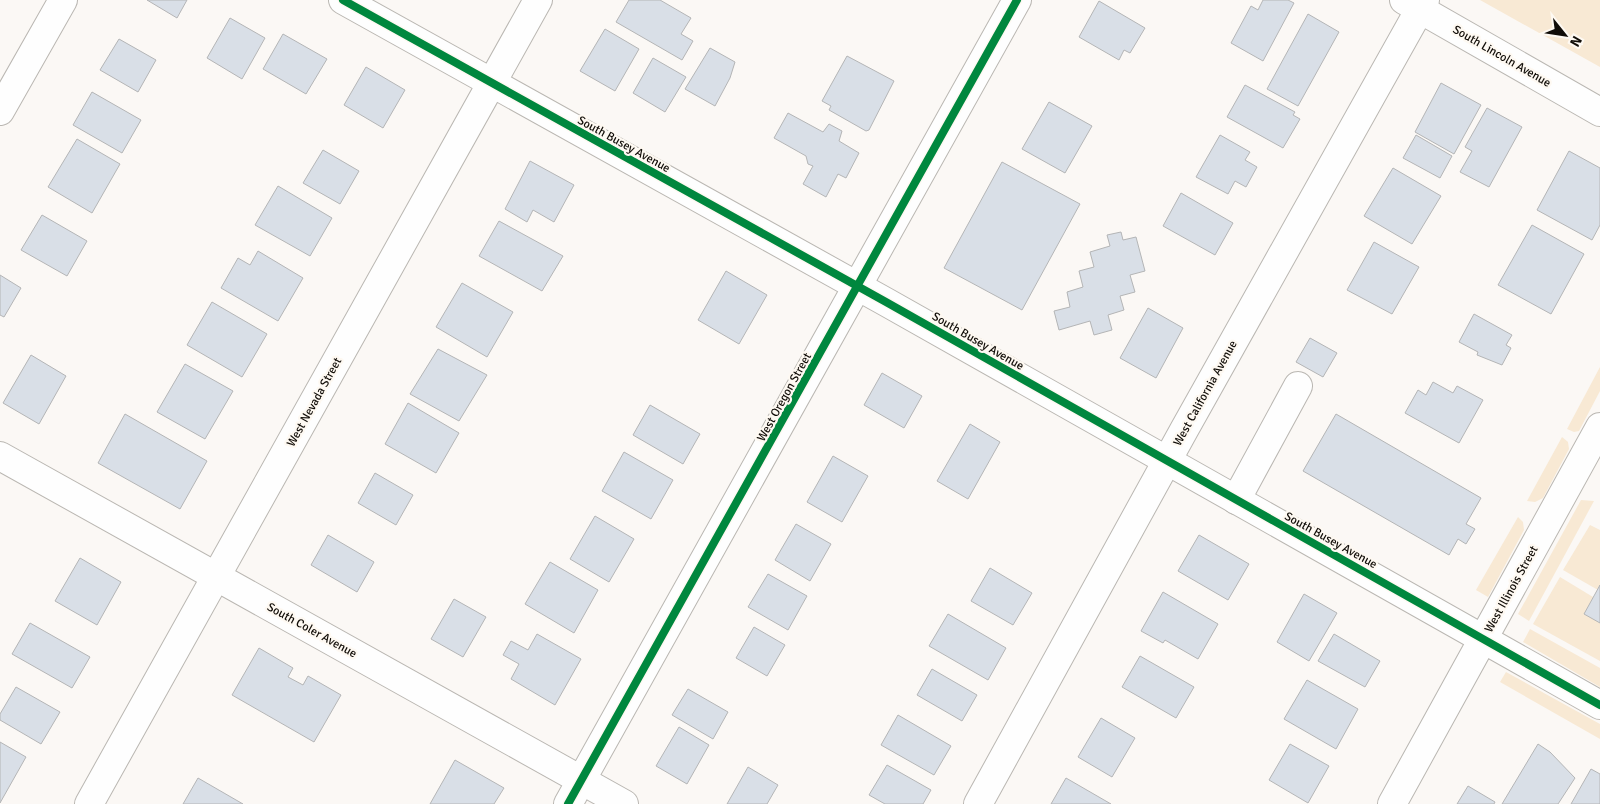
<svg xmlns="http://www.w3.org/2000/svg" width="1600" height="804" font-family="Signika,sans-serif">
  <style>
    .green { fill: #f8e9d4 }
    .building { fill: #d9dfe7; stroke: #b4b5b6 }
    .lines { fill: none; stroke-linecap: round; stroke-linejoin: round }
    .minor-casing { stroke: #bab7b2; stroke-width: 30 }
    .major-casing { stroke: #bab7b2; stroke-width: 30 }
    .minor { stroke: #fefefe; stroke-width: 28 }
    .major { stroke: #fefefe; stroke-width: 28 }
    .cycleway-casing { stroke: #fef9f2; stroke-width: 11 }
    .cycleway { stroke: #00873e; stroke-width: 8 }
    .labels { text-anchor: middle; stroke-width: 4.5; stroke-linejoin: round; paint-order: stroke }
    .street-label { font-size: 12px; fill: #100c07; stroke: #fef9f2 }
  </style>
  <rect width="100%" height="100%" fill="#fbf8f5"/>
  <g class="green">
    <path d="M1480 0H1600V67Z"/>
    <path d="M1600 367V391L1579 431 1574 432 1567 429Z"/>
    <path d="M1562 437 1568 442 1569 449 1543 498 1535 502 1527 501Z"/>
    <path d="M1581 500 1594 501 1529 621 1518 614Z"/>
    <path d="M1518 517 1523 522 1524 530 1488 597 1476 590Z"/>
    <path d="M1590 525 1600 530V585L1598 590 1563 570Z"/>
    <path d="M1560 577 1593 597 1600 623V661L1533 624Z"/>
    <path d="M1530 629 1600 668V687L1523 642Z"/>
    <path d="M1506 672 1600 724V739L1500 682Z"/>
  </g>
  <g class="building">
    <path d="M147 0H187L177 18Z"/>
    <path d="M629 0H660L691 18 681 34 693 41 682 60 616 22Z"/>
    <path d="M1263 0H1288L1294 3 1263 61 1231 43 1251 6 1258 10Z"/>
    <path d="M1099 1 1145 28 1130 53 1124 50 1119 60 1079 37Z"/>
    <path d="M1308 14 1339 32 1298 106 1267 89Z"/>
    <path d="M230 18 265 38 242 79 207 58Z"/>
    <path d="M605 29 639 49 615 91 580 71Z"/>
    <path d="M283 34 327 59 306 94 263 69Z"/>
    <path d="M119 39 156 60 138 92 100 70Z"/>
    <path d="M710 48 735 62 730 78 715 106 685 89Z"/>
    <path d="M847 56 894 81 869 130 866 131 829 110 831 106 822 101Z"/>
    <path d="M653 58 686 77 665 112 633 93Z"/>
    <path d="M366 67 405 90 383 128 344 105Z"/>
    <path d="M1441 83 1481 105 1454 154 1415 132Z"/>
    <path d="M1245 85 1295 112 1293 115 1300 119 1283 148 1227 117Z"/>
    <path d="M92 92 141 120 122 153 73 125Z"/>
    <path d="M1049 102 1092 126 1065 173 1022 149Z"/>
    <path d="M1487 108 1522 127 1489 187 1460 172 1472 151 1465 147Z"/>
    <path d="M788 113 823 132 829 124 842 131 839 141 859 153 846 178 838 174 826 197 803 184 813 166 808 164 806 156 774 138Z"/>
    <path d="M1220 135 1250 152 1245 160 1257 167 1246 187 1235 181 1228 194 1196 177Z"/>
    <path d="M1416 135 1452 156 1440 178 1403 158Z"/>
    <path d="M77 139 120 164 92 213 48 187Z"/>
    <path d="M323 150 359 171 340 204 303 183Z"/>
    <path d="M1569 151 1600 168V225L1592 240 1537 210Z"/>
    <path d="M530 161 574 185 554 222 533 210 527 222 505 209Z"/>
    <path d="M1002 162 1080 204 1022 310 944 268Z"/>
    <path d="M1393 168 1441 196 1412 244 1364 216Z"/>
    <path d="M278 186 332 218 310 256 255 225Z"/>
    <path d="M1181 193 1233 223 1215 255 1163 226Z"/>
    <path d="M42 215 87 241 67 276 21 250Z"/>
    <path d="M499 221 563 256 542 291 479 256Z"/>
    <path d="M1532 225 1584 254 1551 314 1498 285Z"/>
    <path d="M1121 232 1123 240 1136 237 1145 271 1130 275 1135 292 1120 296 1124 310 1108 315 1112 330 1094 335 1090 321 1059 330 1054 311 1070 307 1067 292 1083 287 1079 271 1094 267 1090 252 1110 246 1107 235Z"/>
    <path d="M1374 242 1419 267 1392 314 1347 290Z"/>
    <path d="M258 251 303 278 278 321 221 288 238 258 250 265Z"/>
    <path d="M726 271 767 295 739 344 698 320Z"/>
    <path d="M0 275 21 288 4 317 0 315Z"/>
    <path d="M462 283 513 312 487 357 436 327Z"/>
    <path d="M212 302 267 334 242 377 187 345Z"/>
    <path d="M1148 308 1183 328 1156 378 1120 358Z"/>
    <path d="M1474 314 1512 335 1506 345 1511 348 1502 365 1477 355 1478 352 1459 342Z"/>
    <path d="M1310 338 1337 353 1323 377 1296 362Z"/>
    <path d="M438 349 487 375 459 421 410 394Z"/>
    <path d="M31 355 66 376 39 424 3 403Z"/>
    <path d="M185 364 233 391 205 439 157 412Z"/>
    <path d="M882 373 922 396 904 428 864 405Z"/>
    <path d="M1433 382 1453 393 1457 386 1483 400 1459 443 1405 413 1418 390 1426 395Z"/>
    <path d="M408 403 459 433 436 473 385 444Z"/>
    <path d="M650 405 700 434 683 464 633 435Z"/>
    <path d="M125 414 207 461 180 509 98 463Z"/>
    <path d="M1336 414 1481 498 1466 524 1475 529 1466 544 1458 539 1449 555 1303 471Z"/>
    <path d="M970 424 1000 442 968 499 937 481Z"/>
    <path d="M624 452 673 480 651 519 602 491Z"/>
    <path d="M833 456 868 476 842 522 807 502Z"/>
    <path d="M375 473 413 495 396 525 358 503Z"/>
    <path d="M595 516 634 539 609 582 570 559Z"/>
    <path d="M796 524 831 544 810 581 775 560Z"/>
    <path d="M328 535 374 562 357 592 311 565Z"/>
    <path d="M1199 535 1249 564 1228 600 1178 571Z"/>
    <path d="M80 558 121 582 97 625 55 601Z"/>
    <path d="M550 562 598 590 574 633 525 604Z"/>
    <path d="M990 568 1032 593 1013 625 971 601Z"/>
    <path d="M768 574 807 596 788 630 748 607Z"/>
    <path d="M1600 585V623L1584 614Z"/>
    <path d="M1163 592 1218 624 1198 659 1165 640 1163 643 1141 631Z"/>
    <path d="M1304 594 1337 613 1309 661 1277 642Z"/>
    <path d="M454 599 486 617 463 657 431 639Z"/>
    <path d="M948 614 1006 648 988 680 929 646Z"/>
    <path d="M30 623 90 657 72 688 12 654Z"/>
    <path d="M754 627 785 645 767 676 736 658Z"/>
    <path d="M537 634 581 659 555 705 511 679 519 664 503 655 511 641 528 650Z"/>
    <path d="M1334 634 1380 661 1365 687 1318 661Z"/>
    <path d="M259 648 293 668 288 677 303 685 308 676 341 695 314 742 232 695Z"/>
    <path d="M1140 656 1194 687 1176 718 1122 687Z"/>
    <path d="M932 669 977 695 962 721 917 695Z"/>
    <path d="M1307 680 1358 709 1336 749 1284 719Z"/>
    <path d="M16 687 60 712 41 744 0 720V714Z"/>
    <path d="M688 689 728 712 713 739 672 715Z"/>
    <path d="M898 715 951 746 934 775 881 745Z"/>
    <path d="M1101 718 1135 738 1112 777 1078 757Z"/>
    <path d="M679 727 709 745 687 784 656 766Z"/>
    <path d="M0 742 26 757 0 803Z"/>
    <path d="M1290 744 1329 766 1308 803 1269 780Z"/>
    <path d="M1538 744 1550 752 1575 778 1558 804H1502Z"/>
    <path d="M455 760 504 788 494 804H430Z"/>
    <path d="M887 765 931 790 923 804H885L869 795Z"/>
    <path d="M748 767 778 785 767 804H727Z"/>
    <path d="M1591 769 1600 774V804H1571Z"/>
    <path d="M198 778 243 804H183Z"/>
    <path d="M1066 778 1111 804H1051Z"/>
    <path d="M1468 786 1495 802 1494 804H1457Z"/>
  </g>
  <g class="lines">
    <g class="minor-casing">
      <g id="minor">
        <path d="M343 0 886 302 1600 705"/>
        <path d="M0 111 63 0"/>
        <path d="M0 456 624 804"/>
        <path d="M1236 500 1298 386"/>
        <path d="M89 804 538 0"/>
        <path d="M568 804 1017 0"/>
        <path d="M978 804 1184 430 1425 0"/>
        <path d="M1392 804 1600 427"/>
      </g>
    </g>
    <g class="major-casing">
      <path id="major" d="M1404 0 1600 112"/>
    </g>
    <use href="#minor" class="minor"/>
    <use href="#major" class="major"/>
    <g class="cycleway-casing">
      <g id="cycleway">
        <path d="M343 0 886 302 1600 705"/>
        <path d="M568 804 1017 0"/>
      </g>
    </g>
    <use href="#cycleway" class="cycleway"/>
  </g>
  <g class="labels">
    <g class="street-label">
      <text transform="translate(1502 56) rotate(30)" y="4">South Lincoln Avenue</text>
      <text transform="translate(624 144) rotate(29)" y="4">South Busey Avenue</text>
      <text transform="translate(978 341) rotate(30)" y="4">South Busey Avenue</text>
      <text transform="translate(1205 393) rotate(-61)" y="4">West California Avenue</text>
      <text transform="translate(784 397) rotate(-61)" y="4">West Oregon Street</text>
      <text transform="translate(314 402) rotate(-61)" y="4">West Nevada Street</text>
      <text transform="translate(1331 540) rotate(29)" y="4">South Busey Avenue</text>
      <text transform="translate(1511 589) rotate(-61)" y="4">West Illinois Street</text>
      <text transform="translate(312 630) rotate(29)" y="4">South Coler Avenue</text>
    </g>
  </g>
  <g transform="translate(1565 35) rotate(120)" stroke="#fef9f2" stroke-width="4" paint-order="stroke">
  <path d="M0-4L9 19L0 12L-9 19Z" fill="#100c07"/>
  <text y="-8" font-size="14" font-weight="bold" text-anchor="middle" fill="#100c07">N</text>
  </g>
</svg>
